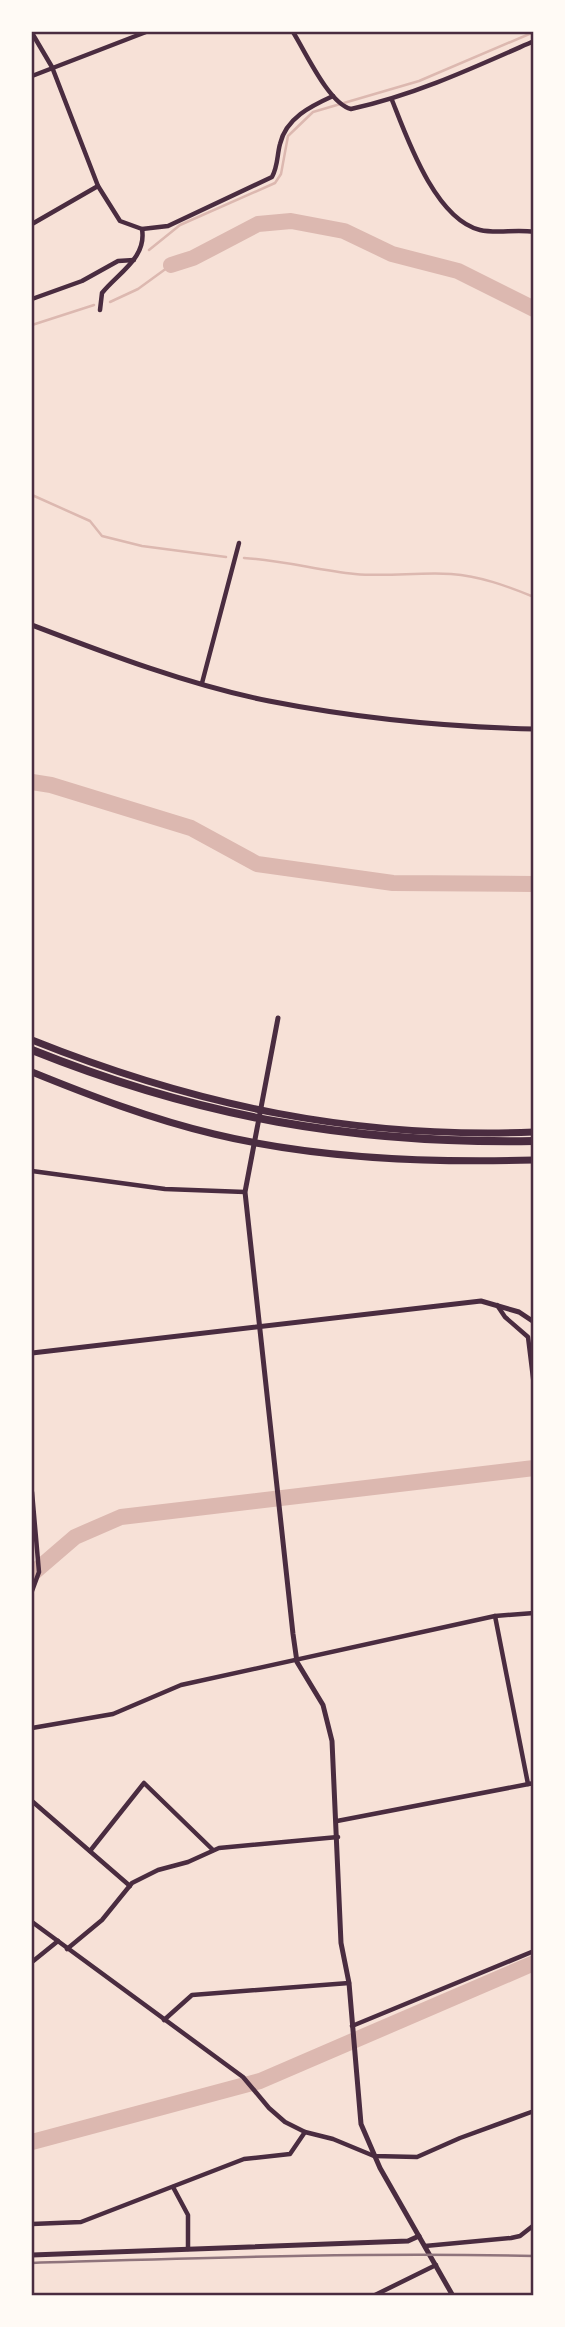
<svg xmlns="http://www.w3.org/2000/svg" width="565" height="2327" font-family="Rubik,sans-serif">
  <style>
    .lines { fill: none; stroke-linecap: round; stroke-linejoin: round }
    .stream { stroke: #dcb8b0; stroke-width: 2.5 }
    .river { stroke: #dcb8b0; stroke-width: 16 }
    .minor { stroke: #4a2c40; stroke-width: 4.5 }
    .tertiary { stroke: #4a2c40; stroke-width: 5 }
    .trunk { stroke: #4a2c40; stroke-width: 7 }
    .motorway { stroke: #4a2c40; stroke-width: 8 }
    .rail { stroke: #8f747c; stroke-width: 2.5 }
    .neatline { fill: none; stroke: #4a2c40; stroke-width: 2.5 }
  </style>
  <rect width="100%" height="100%" fill="#f7e1d7"/>
  <g class="lines">
    <g class="stream">
      <path d="M149 250 180 225 275 183 281 174 288 136 313 112 419 81 534 32"/>
      <path d="M110 302 138 289 171 265"/>
      <path d="M32 325 94 305"/>
      <path d="M32 495 90 521 102 536 142 546 226 557"/>
      <path d="M244 558C281 560 317 570 355 574 387 577 419 572 451 574 480 576 507 586 534 597"/>
    </g>
    <g class="river">
      <path d="M171 265 193 258 258 224 291 221 344 231 392 254 458 271 534 309"/>
      <path d="M32 782 51 785 191 828 257 864 393 883 534 884"/>
      <path d="M32 1574 75 1537 121 1517 534 1468"/>
      <path d="M32 2142 260 2081 534 1963"/>
    </g>
    <g class="minor">
      <path d="M293 32C305 51 329 104 351 109 415 95 473 68 534 41"/>
      <path d="M32 33 52 67 98 186 32 224"/>
      <path d="M32 76 146 32"/>
      <path d="M392 100C407 138 435 219 480 230 497 234 516 229 534 232"/>
      <path d="M98 186 120 221 142 229C147 258 118 273 102 293L100 310"/>
      <path d="M142 229 168 226 272 177C278 166 277 155 280 144 286 118 311 106 333 96"/>
      <path d="M32 299 82 281 118 261 134 260"/>
      <path d="M202 683 239 543"/>
      <path d="M32 1171 165 1189 245 1192"/>
      <path d="M497 1305 505 1317 528 1337 534 1386"/>
      <path d="M32 1492 39 1572 32 1591"/>
      <path d="M495 1616 528 1784"/>
      <path d="M32 1728 113 1714 181 1685 495 1616 534 1613"/>
      <path d="M32 1801 130 1886"/>
      <path d="M337 1821 534 1783"/>
      <path d="M90 1851 144 1783 213 1850"/>
      <path d="M32 1922 243 2077 269 2108 285 2122 305 2132 333 2139 374 2156 417 2157 460 2138 534 2111"/>
      <path d="M67 1949 102 1920 132 1883 158 1870 188 1862 219 1848 338 1837"/>
      <path d="M32 1962 58 1941"/>
      <path d="M164 2020 192 1995 349 1983"/>
      <path d="M352 2026 534 1951"/>
      <path d="M173 2187 188 2215V2249"/>
      <path d="M32 2224 81 2222 244 2159 290 2154 305 2132"/>
      <path d="M425 2246 511 2238 520 2236 534 2225"/>
      <path d="M373 2296 436 2265"/>
    </g>
    <g class="tertiary">
      <path d="M32 625C108 654 189 685 269 701 356 718 446 727 534 729"/>
      <path d="M278 1018 245 1192 293 1634 297 1662 323 1705 332 1741 341 1943 349 1983 361 2124 380 2168 453 2296"/>
      <path d="M32 1353 481 1301 519 1312 534 1322"/>
      <path d="M32 2255 408 2241 419 2236"/>
    </g>
    <g class="trunk">
      <path d="M32 1040C197 1106 355 1139 534 1132"/>
      <path d="M32 1072C91 1096 151 1119 214 1134 317 1159 428 1163 534 1160"/>
    </g>
    <path class="motorway" d="M32 1050C199 1117 353 1144 534 1141"/>
    <path class="rail" d="M32 2263C199 2258 366 2252 534 2256"/>
  </g>
  <rect width="565" height="2327" fill="none" stroke="#fffaf5" stroke-width="66"/>
  <rect x="33" y="33" width="499" height="2261" class="neatline"/>
</svg>
